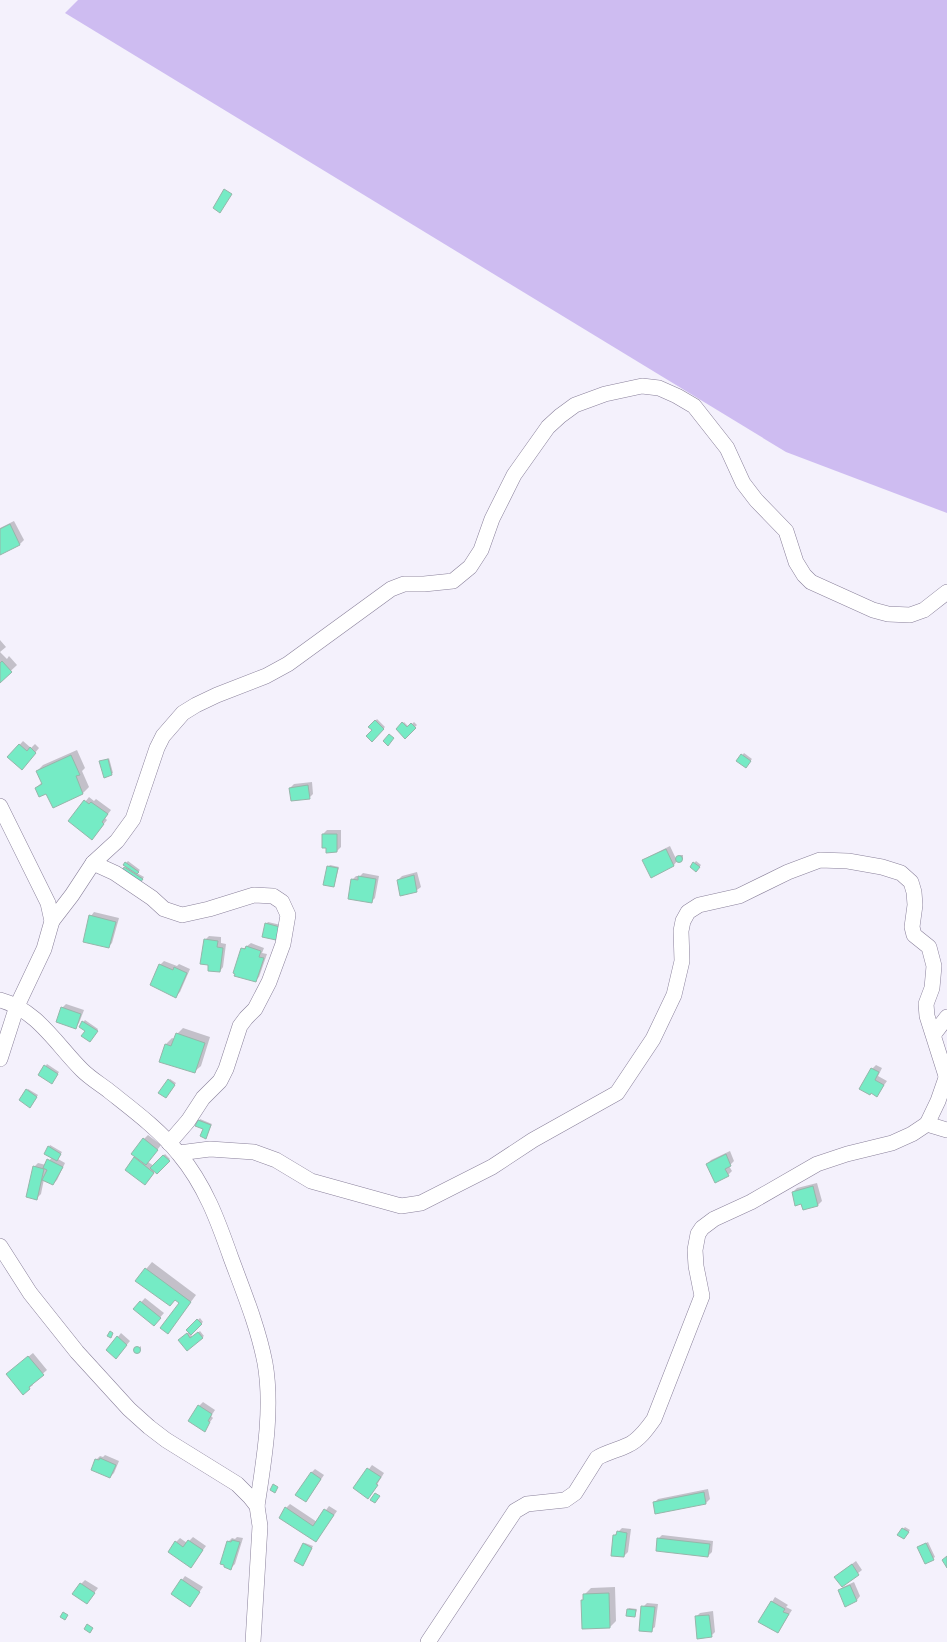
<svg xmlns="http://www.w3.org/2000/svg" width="947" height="1642" font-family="Roboto,sans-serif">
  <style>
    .green { fill: #cebcf1 }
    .shadow { fill: #0003 }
    .building { fill: #75ebc5; stroke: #96b6aa }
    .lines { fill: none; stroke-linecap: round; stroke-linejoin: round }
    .street-casing { stroke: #8a819b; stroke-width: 16 }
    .street { stroke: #fff; stroke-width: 15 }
  </style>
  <rect width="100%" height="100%" fill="#f4f1fc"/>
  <path class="green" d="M78 0H947V513L786 452 65 13Z"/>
  <g class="shadow">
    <path d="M14 521 24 540 20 544 0 554V528Z"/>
    <path d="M0 640 6 647 0 652 7 659 9 656 17 665 0 681Z"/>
    <path d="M377 719 385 727 372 740 374 730 370 727Z"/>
    <path d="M404 722 409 727 414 722 417 725 405 737 397 729Z"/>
    <path d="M23 741 31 748 35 744 39 748 26 764 9 757Z"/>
    <path d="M77 750 85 768 82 771 89 787 83 793 53 807 46 792 36 788 42 782 37 771 43 765Z"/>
    <path d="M744 753 752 759 745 767 738 761Z"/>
    <path d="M109 758 113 773 111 774 101 762Z"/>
    <path d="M312 782 313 794 309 798 290 788 294 784Z"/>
    <path d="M89 797 94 801 96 799 111 810 105 818 107 820 96 834 70 821Z"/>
    <path d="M327 830H341V847L337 851 323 834Z"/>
    <path d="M670 846 677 861 674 865 644 861 648 857Z"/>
    <path d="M680 855H683V859L678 860Z"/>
    <path d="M128 861 140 870 137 873 144 877 142 880 125 868 127 866 125 864Z"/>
    <path d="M696 861 701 865 696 871 691 867Z"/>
    <path d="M330 865 339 867 334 886 328 867Z"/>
    <path d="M417 872 421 887 417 890 401 894 398 880 402 876Z"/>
    <path d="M363 873 379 876 375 898 371 902 352 880 356 876H360Z"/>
    <path d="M94 912 119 918 112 943 108 947 91 916Z"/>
    <path d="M268 922 281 925 276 939 266 924Z"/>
    <path d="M209 936 221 937V943L226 944 223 967 220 971 205 940Z"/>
    <path d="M251 943 264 948 262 953 267 954 259 977 255 981 243 949Z"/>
    <path d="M164 961 177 966 179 964 190 969 180 992 176 996 160 965Z"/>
    <path d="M66 1004 84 1010 79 1023 75 1027 62 1008Z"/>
    <path d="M85 1020 98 1029 92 1039 87 1030 80 1026Z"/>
    <path d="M183 1028 210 1037 201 1066 194 1072 166 1044 172 1038 175 1039 177 1034Z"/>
    <path d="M47 1064 59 1072 53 1081 39 1075Z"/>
    <path d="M876 1065 882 1068 878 1076 887 1081 877 1095 872 1069Z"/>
    <path d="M170 1079 176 1083 167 1095 169 1080Z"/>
    <path d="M28 1089 38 1095 31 1105 27 1090Z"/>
    <path d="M200 1119 212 1124 206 1137 204 1129 199 1121Z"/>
    <path d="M148 1135 161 1145 148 1162 154 1166 165 1154 170 1159 157 1173 155 1171 149 1180 135 1158 144 1139Z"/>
    <path d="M50 1145 62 1152 58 1159 65 1163 57 1180 53 1184 44 1179 41 1194 37 1198 34 1167 38 1163 46 1165 52 1157 49 1147Z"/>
    <path d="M730 1151 734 1161 729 1166 732 1171 728 1175 707 1164 711 1160Z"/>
    <path d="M817 1183 822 1201 818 1205 804 1209 802 1203 793 1192 797 1188Z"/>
    <path d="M152 1262 196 1295 173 1326 180 1302 176 1299 170 1305 137 1280Z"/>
    <path d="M145 1298 164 1313 157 1321 135 1309Z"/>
    <path d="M200 1318 203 1322 190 1334 193 1337 200 1331 204 1336 187 1349 180 1340 189 1332 187 1330Z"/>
    <path d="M121 1333 130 1341 120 1353 118 1337Z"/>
    <path d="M141 1346V1349L140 1350 137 1352 135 1351Z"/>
    <path d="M33 1353 47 1370 32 1383 33 1385 29 1388 12 1370Z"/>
    <path d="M203 1402 215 1410 211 1416 213 1418 204 1430 199 1406Z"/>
    <path d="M105 1455 119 1461 114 1473 110 1477 96 1460 100 1456 103 1457Z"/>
    <path d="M372 1465 384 1473 372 1493 355 1488Z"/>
    <path d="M315 1469 324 1475 309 1497 311 1473Z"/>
    <path d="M708 1489 710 1499 706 1503H654L658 1499Z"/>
    <path d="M290 1504 317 1522 329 1506 337 1511 319 1537 286 1508Z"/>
    <path d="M905 1527 910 1530 906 1536 899 1534Z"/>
    <path d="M622 1528 631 1529 628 1552 624 1556 614 1536Z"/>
    <path d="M662 1535 713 1541 712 1552 708 1556 658 1539Z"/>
    <path d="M193 1537 206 1546 191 1566 176 1542 180 1538 187 1543Z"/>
    <path d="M237 1537 243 1538 235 1564 231 1568 228 1542 232 1538 235 1539Z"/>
    <path d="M928 1542 935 1557 926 1563 920 1546Z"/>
    <path d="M305 1543 313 1546 304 1563V1544Z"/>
    <path d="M856 1561 862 1570 842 1586 840 1573Z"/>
    <path d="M185 1576 203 1587 190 1605 182 1580Z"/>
    <path d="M85 1580 98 1588 87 1602 81 1584Z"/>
    <path d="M854 1582 860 1596 857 1600 839 1591 843 1587Z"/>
    <path d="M615 1587 616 1621 610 1627 582 1601 585 1598V1594L591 1588Z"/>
    <path d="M775 1597 788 1605 786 1607 792 1610 778 1632 760 1621Z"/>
    <path d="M647 1603 658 1604 655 1627 651 1630 643 1607Z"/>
    <path d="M629 1608 637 1609 635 1616 628 1609Z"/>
    <path d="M713 1611 715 1632 711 1636 696 1617 700 1613Z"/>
  </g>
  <g class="building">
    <path d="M224 189 232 194 220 213 213 208Z"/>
    <path d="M10 524 20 545 0 555V529Z"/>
    <path d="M2 661 12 672 0 683V663Z"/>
    <path d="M375 720 384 729 372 742 366 736 372 730 368 727Z"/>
    <path d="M402 722 407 727 411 723 416 728 405 739 396 729Z"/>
    <path d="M389 734 394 738 388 746 383 741Z"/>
    <path d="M19 744 27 751 30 747 36 753 22 770 7 757Z"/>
    <path d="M741 754 751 761 746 768 736 761Z"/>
    <path d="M71 755 80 775 76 776 83 794 53 808 46 794 39 797 35 788 42 784 36 771Z"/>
    <path d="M108 759 112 775 104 778 99 761Z"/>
    <path d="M308 785 310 799 291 801 289 788Z"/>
    <path d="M84 800 89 804 91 802 108 814 102 822 104 824 92 840 68 821Z"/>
    <path d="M322 834H337V852L326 853V848H322Z"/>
    <path d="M666 849 674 866 651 878 642 860Z"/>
    <circle cx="679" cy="859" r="3.5"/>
    <path d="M125 862 139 872 137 874 123 865Z"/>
    <path d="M693 862 700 867 696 872 690 867Z"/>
    <path d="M327 866 338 868 334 887 323 885Z"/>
    <path d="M124 867 143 879 140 883 122 871Z"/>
    <path d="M414 875 417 892 400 896 397 880Z"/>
    <path d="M358 876 376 879 372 903 348 899 351 879 358 880Z"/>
    <path d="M89 915 116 922 109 948 83 942Z"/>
    <path d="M265 923 280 927 276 940 262 937Z"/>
    <path d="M204 939 218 941 217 947 223 948 220 972 208 971V965L200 964Z"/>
    <path d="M246 946 261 951 259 957 264 958 256 982 234 976 235 974 233 973 241 948 245 949Z"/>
    <path d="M159 964 173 970 174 967 187 973 176 998 150 985Z"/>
    <path d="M61 1007 81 1014 76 1029 56 1022Z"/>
    <path d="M82 1021 98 1031 90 1042 81 1036 85 1031 79 1027Z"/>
    <path d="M176 1033 205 1043 195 1073 159 1062 165 1044 171 1046Z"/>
    <path d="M44 1065 58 1074 52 1084 38 1075Z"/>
    <path d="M871 1068 879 1072 875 1080 884 1085 877 1097 871 1093 870 1095 859 1089Z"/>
    <path d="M168 1079 175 1085 166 1098 158 1093Z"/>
    <path d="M26 1089 37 1097 30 1108 19 1100Z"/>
    <path d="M198 1120 211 1125 206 1139 200 1136 203 1129 195 1126Z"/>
    <path d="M143 1138 158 1150 146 1165 131 1154Z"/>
    <path d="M48 1146 61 1154 57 1161 44 1154Z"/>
    <path d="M726 1154 731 1166 725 1169 729 1176 715 1183 706 1164Z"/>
    <path d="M163 1155 170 1161 157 1174 150 1168Z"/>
    <path d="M134 1157 154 1173 145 1185 125 1170Z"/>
    <path d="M47 1159 63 1167 53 1185 42 1180 47 1170 43 1168Z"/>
    <path d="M33 1166 44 1169 37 1200 26 1197Z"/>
    <path d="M813 1186 818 1206 803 1210 801 1204 795 1206 792 1192Z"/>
    <path d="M145 1268 191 1302 168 1334 160 1328 179 1303 175 1300 170 1306 135 1281Z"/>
    <path d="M140 1301 161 1318 154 1326 133 1309Z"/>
    <path d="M197 1319 202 1324 191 1335 186 1330Z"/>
    <path d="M110 1331 113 1333 111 1338 107 1336Z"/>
    <path d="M198 1332 203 1338 187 1351 178 1340 187 1333 190 1338Z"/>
    <path d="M117 1336 127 1345 116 1359 106 1350Z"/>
    <circle cx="137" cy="1350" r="3.5"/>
    <path d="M28 1356 44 1375 29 1387 30 1389 23 1395 6 1374Z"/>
    <path d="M198 1405 212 1414 208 1421 210 1422 205 1432 188 1421Z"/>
    <path d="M100 1458 116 1465 110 1478 91 1470 95 1459 99 1460Z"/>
    <path d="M367 1468 381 1477 376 1484 378 1485 368 1499 353 1488Z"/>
    <path d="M311 1472 321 1479 306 1502 295 1495Z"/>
    <path d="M273 1484 278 1487 275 1493 270 1490Z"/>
    <path d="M704 1492 706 1504 655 1514 653 1502Z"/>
    <path d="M375 1493 380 1496 375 1503 370 1500Z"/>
    <path d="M285 1507 313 1526 324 1509 334 1515 316 1542 279 1518Z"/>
    <path d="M902 1528 909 1532 904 1539 897 1535Z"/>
    <path d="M617 1531 627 1533 624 1557 611 1556 613 1535H616Z"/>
    <path d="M657 1538 710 1544 708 1557 656 1551Z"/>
    <path d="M188 1540 203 1550 191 1568 168 1552 175 1541 183 1547Z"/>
    <path d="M232 1540 240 1542 231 1570 224 1567V1565L220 1564 227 1541 231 1542Z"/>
    <path d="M303 1543 312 1548 303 1566 294 1561Z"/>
    <path d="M926 1543 934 1560 925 1564 917 1547Z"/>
    <path d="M947 1556V1568L942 1560Z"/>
    <path d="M852 1564 859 1575 842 1587 834 1577Z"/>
    <path d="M181 1579 200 1592 190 1607 171 1594Z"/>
    <path d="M80 1583 95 1593 87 1604 72 1594Z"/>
    <path d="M850 1585 857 1601 845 1607 838 1590Z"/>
    <path d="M609 1593 610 1628 582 1629 581 1600H583V1594Z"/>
    <path d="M771 1601 785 1609 783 1612 789 1614 778 1633 758 1622Z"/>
    <path d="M641 1606 655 1607 652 1632 639 1631Z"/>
    <path d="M627 1609 636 1610 635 1617 626 1616Z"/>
    <path d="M63 1612 68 1615 65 1620 60 1617Z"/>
    <path d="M709 1615 712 1637 697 1639 695 1616Z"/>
    <path d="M87 1624 93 1628 90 1633 84 1629Z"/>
  </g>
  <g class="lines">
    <g class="street-casing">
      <g id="street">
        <path d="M0 806 48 903 52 921 44 949 17 1006 0 1059"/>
        <path d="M93 863 115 873 152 898 164 909 182 915 209 909 254 895 273 896 282 902 288 915 283 944 269 982 255 1009 246 1018 240 1026 226 1069 220 1081 203 1098 188 1121 169 1143"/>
        <path d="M52 921 72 895 93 863 117 841 133 819 157 748 163 736 183 713 196 705 217 695 266 676 288 664 391 589 404 584H424L453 581 470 567 481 550 492 519 514 475 548 427 560 416 575 405 605 394 642 386 659 388 677 396 694 406 727 448 743 483 756 500 786 531 796 562 804 575 811 582 873 610 888 614 910 615 924 610 947 592"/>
        <path d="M0 1000C37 1010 56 1044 82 1070 90 1078 100 1084 109 1091 133 1110 160 1130 179 1154 205 1185 218 1221 231 1258 244 1293 258 1327 265 1363 273 1409 264 1460 257 1506"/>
        <path d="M934 1034 947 1017"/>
        <path d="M927 1124 938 1101 946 1078"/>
        <path d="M179 1153 210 1149 254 1152 276 1160 311 1181 401 1206 421 1203 492 1167 533 1140 617 1093 653 1039 674 995 682 961 681 931 683 921 688 912 699 905 739 896 788 872 820 860 848 861 882 867 901 873 911 882 914 892 915 905 912 927 914 935 929 947 934 966 932 988 926 1004 927 1016 947 1079"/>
        <path d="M0 1246 30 1293 77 1352 129 1409 149 1427 166 1440 237 1484 250 1497 257 1506 260 1526 253 1642"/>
        <path d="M428 1642 515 1511 527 1504 565 1500 575 1493 597 1458C607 1452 618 1450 628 1445 639 1440 647 1429 654 1419L702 1296 696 1266 695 1250 698 1234 702 1228 714 1219 751 1202 817 1164 847 1154 892 1143 912 1134 927 1124 947 1130"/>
      </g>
    </g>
    <use href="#street" class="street"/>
  </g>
</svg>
